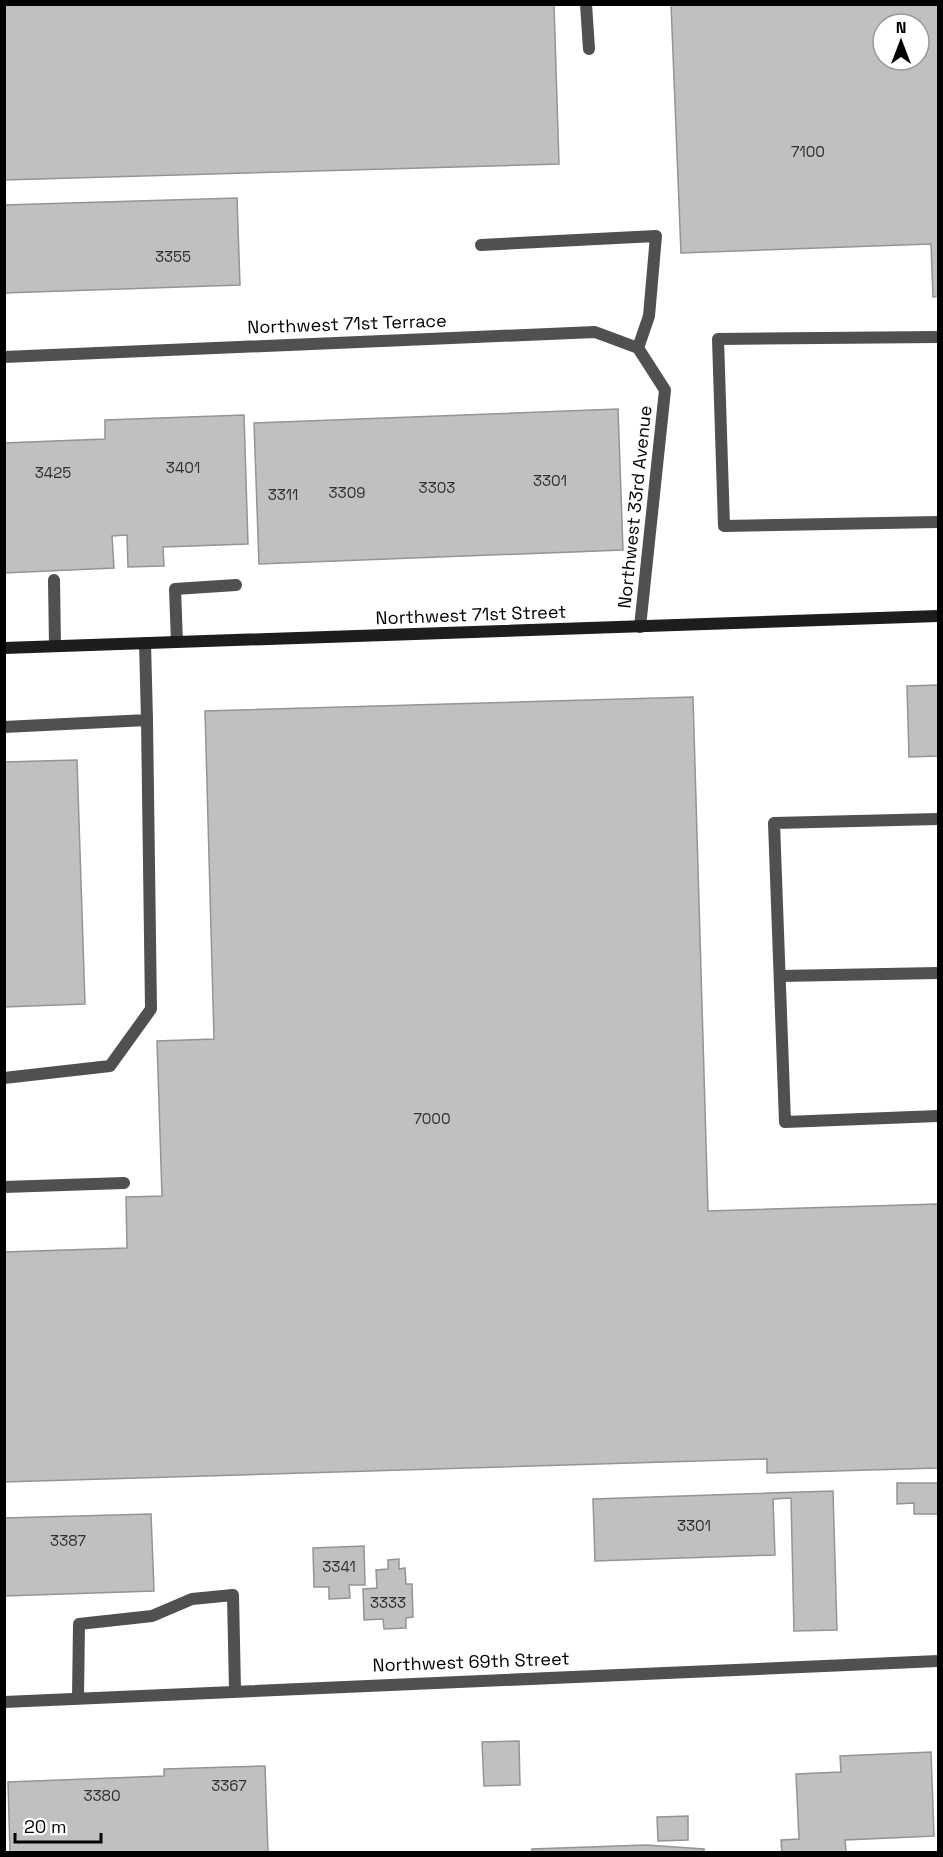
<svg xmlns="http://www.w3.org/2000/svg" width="943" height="1857" font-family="'Space Grotesk',sans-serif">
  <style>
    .building { fill: #c0c0c0; stroke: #949494; stroke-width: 1.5; fill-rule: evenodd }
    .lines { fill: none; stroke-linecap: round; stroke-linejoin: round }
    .lane { stroke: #505050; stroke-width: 12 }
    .street { stroke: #505050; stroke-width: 12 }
    .secondary { stroke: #1d1d1d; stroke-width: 12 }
    .labels { text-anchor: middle; stroke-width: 6; stroke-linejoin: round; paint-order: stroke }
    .number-label { font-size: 15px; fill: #303030 }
    .street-label { font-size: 18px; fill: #000; stroke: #fff }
  </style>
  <rect width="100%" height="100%" fill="#fff"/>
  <g class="building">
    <path d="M4 4H554L559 164 4 180Z"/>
    <path d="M671 4H938V296L933 297 931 244 681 253ZM883 24H919V60H883Z"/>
    <path d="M237 198 240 285 4 293V205Z"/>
    <path d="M618 409 623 550 259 564 254 423Z"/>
    <path d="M244 415 248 544 163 547 164 566 128 567 127 535 112 536 114 568 4 573V443L105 439V420Z"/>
    <path d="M938 685V756L909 757 907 686Z"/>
    <path d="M693 697 708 1211 938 1204V1468L767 1473V1459L4 1482V1252L127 1248 126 1197 162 1196 157 1041 214 1039 205 711Z"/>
    <path d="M77 760 85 1004 4 1007V762Z"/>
    <path d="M897 1483H938V1514H914V1503L897 1504Z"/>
    <path d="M833 1491 837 1630 794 1631 791 1498 773 1499 775 1555 595 1561 593 1499Z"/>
    <path d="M151 1514 154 1591 4 1596V1518Z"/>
    <path d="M364 1546 365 1585H349L350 1598 329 1599V1587H314L313 1548Z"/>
    <path d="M399 1559V1569L405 1568 406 1584H412L413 1617 406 1618V1628L384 1629 383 1619 364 1620 363 1589 377 1588 376 1570 388 1569V1560Z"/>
    <path d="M519 1741 520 1785 484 1786 482 1742Z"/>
    <path d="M931 1752 934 1836 845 1840 846 1852H782L781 1840 799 1839 796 1774 841 1772 840 1756Z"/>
    <path d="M265 1766 268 1852H10L8 1782 164 1776V1769Z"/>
    <path d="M688 1816V1840L658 1841 657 1817Z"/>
    <path d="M646 1845 704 1849V1852H532V1849Z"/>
  </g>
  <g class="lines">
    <g class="lane">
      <path d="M586 4 589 49"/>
      <path d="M481 245 656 236 649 316 638 348"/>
      <path d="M938 337 718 339 724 526 938 522"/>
      <path d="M54 580 55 646"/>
      <path d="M177 642 175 589 236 585"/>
      <path d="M4 727 147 720 145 643"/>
      <path d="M938 819 774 823 785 1122 938 1116"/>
      <path d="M780 976 938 973"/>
      <path d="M4 1078 110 1066 151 1009 147 720"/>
      <path d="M4 1187 124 1183"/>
      <path d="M78 1698 79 1624 152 1616 192 1599 233 1595 235 1690"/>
    </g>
    <g class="street">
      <path d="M4 357 595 332 638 348 665 390 640 627"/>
      <path d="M4 1702 938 1661"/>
    </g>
    <path class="secondary" d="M4 648 938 616"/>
  </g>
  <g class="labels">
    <g class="number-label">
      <text x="808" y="157">7100</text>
      <text x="173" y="262">3355</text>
      <text x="183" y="473">3401</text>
      <text x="53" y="478">3425</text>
      <text x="550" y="486">3301</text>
      <text x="437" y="493">3303</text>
      <text x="347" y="498">3309</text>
      <text x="283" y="500">3311</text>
      <text x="432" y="1124">7000</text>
      <text x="694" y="1531">3301</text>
      <text x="68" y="1546">3387</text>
      <text x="339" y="1572">3341</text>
      <text x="388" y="1608">3333</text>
      <text x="229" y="1791">3367</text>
      <text x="102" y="1801">3380</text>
    </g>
    <g class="street-label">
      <text transform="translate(347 324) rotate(-2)" y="6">Northwest 71st Terrace</text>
      <text transform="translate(635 507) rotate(-84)" y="6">Northwest 33rd Avenue</text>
      <text transform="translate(471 615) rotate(-2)" y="6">Northwest 71st Street</text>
      <text transform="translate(471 1662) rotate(-2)" y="6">Northwest 69th Street</text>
    </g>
  </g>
  <rect width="943" height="1857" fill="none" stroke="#000000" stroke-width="12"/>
  <g transform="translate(901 42)"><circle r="28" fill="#ffffff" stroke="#999999" stroke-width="1.5"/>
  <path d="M0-4.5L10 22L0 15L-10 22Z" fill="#000000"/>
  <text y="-9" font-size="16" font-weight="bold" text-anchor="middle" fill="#000000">N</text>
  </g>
  <path d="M15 1833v9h86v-9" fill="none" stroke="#000000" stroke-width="3"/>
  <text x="24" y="1833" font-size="18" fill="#000000" stroke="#ffffff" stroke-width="4.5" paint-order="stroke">20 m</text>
</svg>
